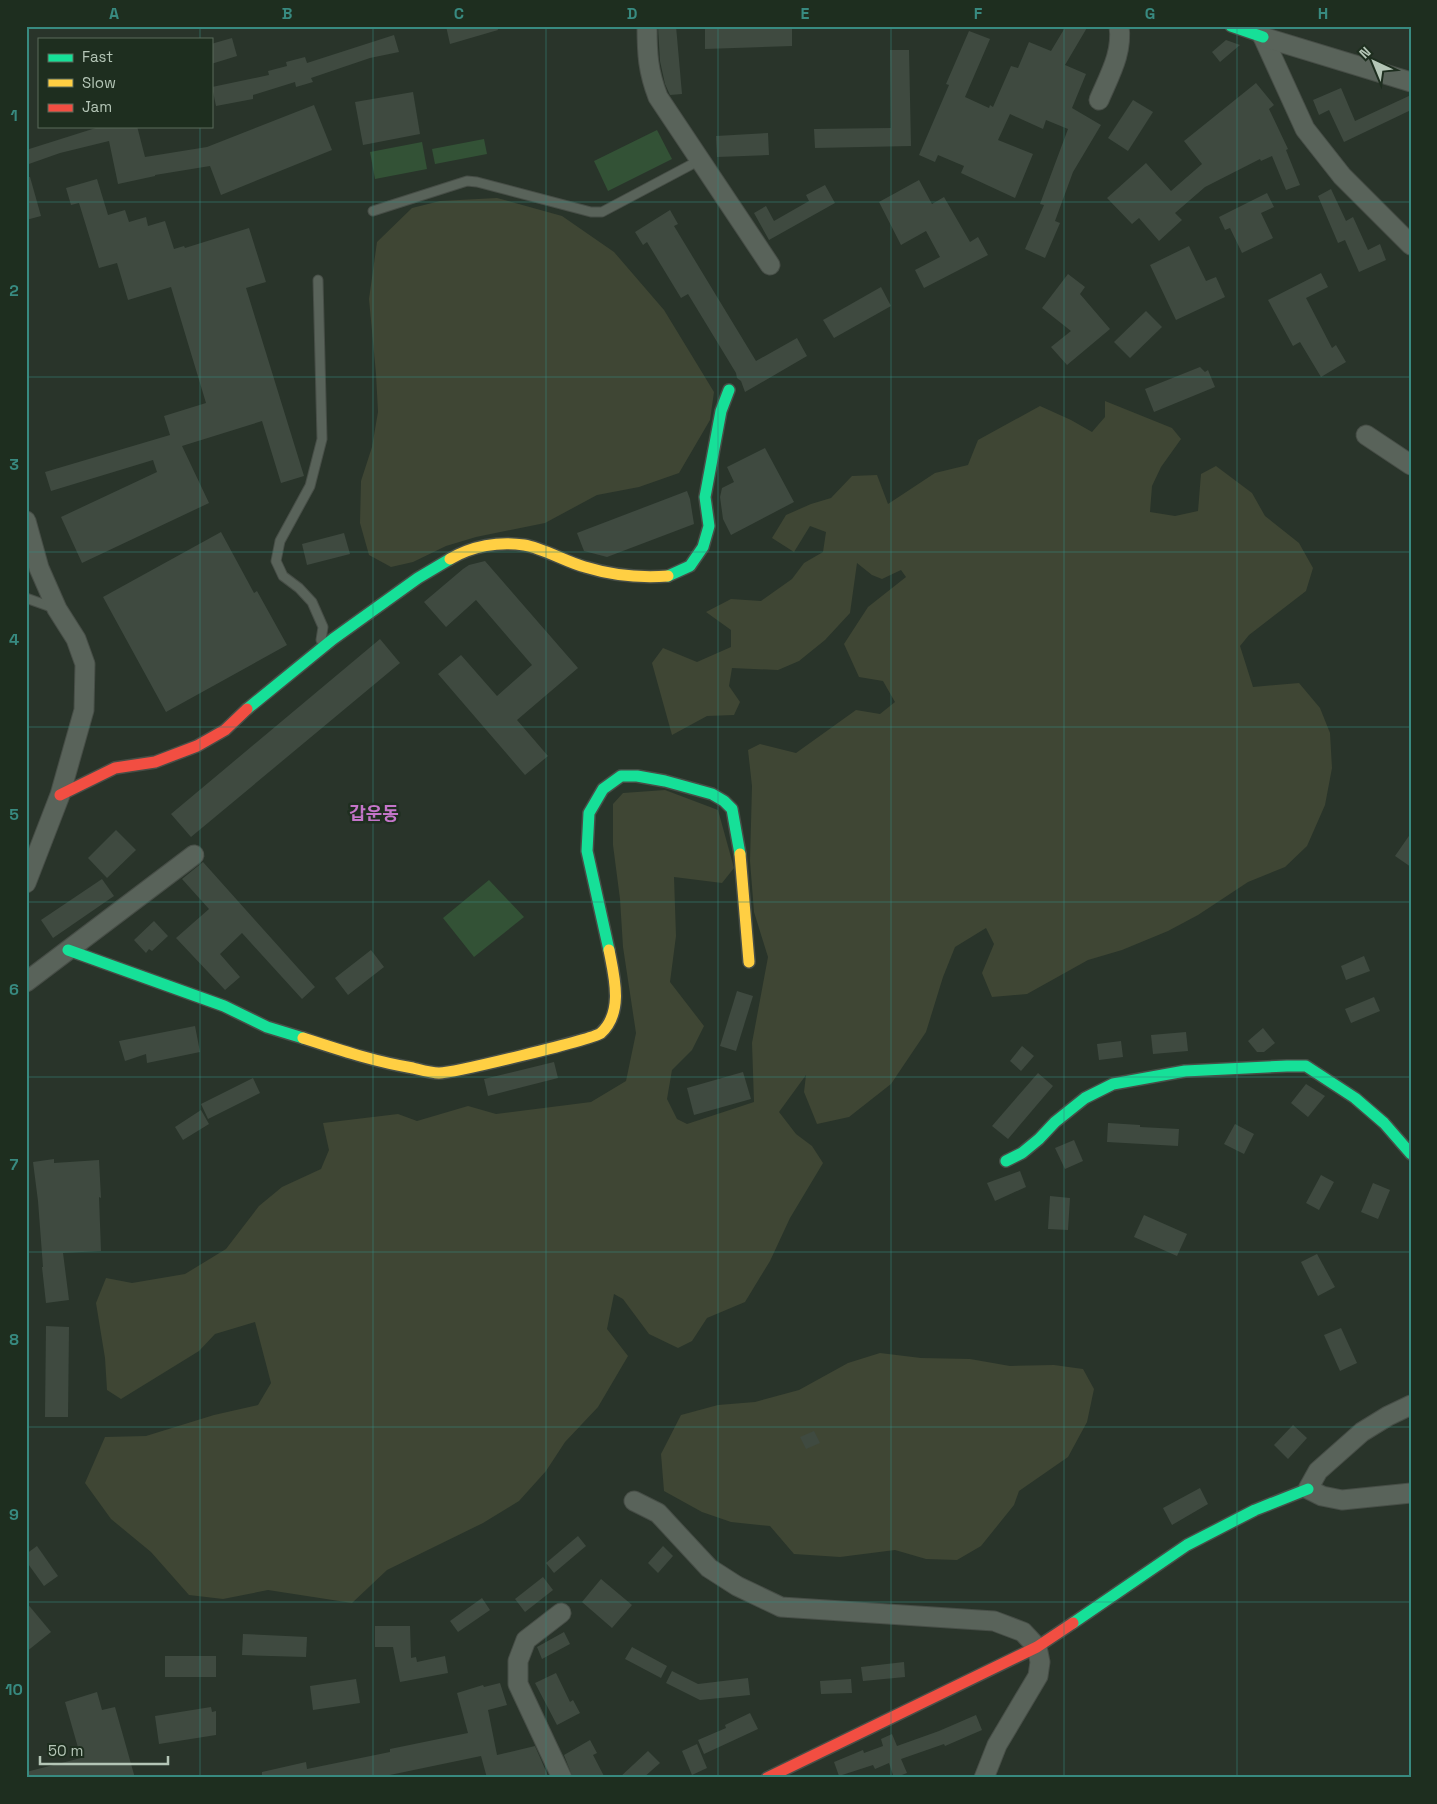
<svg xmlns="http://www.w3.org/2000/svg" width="1437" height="1804" font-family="'Space Grotesk','Noto Sans KR',sans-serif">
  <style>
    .green { fill: #3f4634 }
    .water { fill: #335236 }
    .building { fill: #3f4a40 }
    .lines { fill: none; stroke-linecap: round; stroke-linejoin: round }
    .lane-casing { stroke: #474e47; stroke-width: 11 }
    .street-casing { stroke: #474e47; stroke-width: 21 }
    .fast-casing { stroke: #474e47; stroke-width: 14 }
    .slow-casing { stroke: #474e47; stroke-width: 14 }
    .jam-casing { stroke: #474e47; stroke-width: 14 }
    .lane { stroke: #59635a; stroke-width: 9 }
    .street { stroke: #59635a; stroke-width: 19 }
    .fast { stroke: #16e098; stroke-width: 11 }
    .slow { stroke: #ffcf43; stroke-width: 11 }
    .jam { stroke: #f24e42; stroke-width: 11 }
    .grid { fill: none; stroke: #388a80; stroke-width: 1; stroke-opacity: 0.55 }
    .labels { text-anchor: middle; stroke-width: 5; stroke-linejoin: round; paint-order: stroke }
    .quarter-label { font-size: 18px; font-weight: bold; fill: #c475c9; stroke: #1e2e1f }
    .neatline { fill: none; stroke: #388a80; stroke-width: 2 }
    .grid-label { font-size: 16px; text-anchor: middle; font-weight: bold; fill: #388a80 }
  </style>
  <rect width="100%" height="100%" fill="#29342a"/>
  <g class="green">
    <path d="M497 198 562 216 614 252 664 310 714 392 710 420 679 473 639 487 597 495 545 523 476 537 446 546 413 562 391 567 369 555 360 523 361 481 372 447 378 412 376 374 369 299 377 242 412 208 440 201Z"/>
    <path d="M1105 401 1172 428 1181 439 1161 467 1152 486 1150 512 1175 516 1198 511 1201 474 1216 466 1252 493 1265 516 1299 543 1313 568 1306 591 1249 635 1240 646 1253 687 1299 683 1320 708 1330 733 1332 768 1325 805 1307 846 1285 867 1248 882 1198 915 1168 931 1122 950 1088 960 1027 994 992 997 982 973 994 944 986 928 955 947 943 977 926 1032 891 1084 849 1117 817 1124 804 1092 806 1075 779 1112 796 1134 812 1146 823 1163 790 1218 770 1261 745 1302 707 1318 692 1341 678 1348 649 1334 623 1299 614 1294 607 1329 628 1356 598 1407 565 1442 546 1471 519 1501 483 1523 387 1570 352 1603 268 1590 223 1599 189 1595 151 1552 111 1519 85 1483 105 1437 146 1436 214 1415 258 1405 271 1383 255 1322 215 1334 199 1351 121 1399 107 1390 105 1358 96 1303 106 1278 132 1283 185 1274 226 1249 259 1206 282 1187 321 1169 329 1150 323 1123 398 1114 417 1121 468 1106 496 1114 591 1102 626 1081 636 1033 623 947 620 899 613 845V804L623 793 665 790 718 810 734 868 722 883 674 877 676 936 670 982 704 1026 692 1050 672 1070 667 1099 677 1119 687 1124 754 1102 752 1043 768 957 754 912 750 861 752 786 748 750 760 744 796 753 856 710 880 714 895 702 883 681 859 677 844 644 868 607 906 577 901 570 882 579 872 575 857 563 850 613 825 640 799 661 778 670 732 668 729 686 740 702 734 715 707 716 672 735 652 663 663 648 697 662 731 647V630L706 612 731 599 761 601 792 579 804 563 823 552 826 532 810 526 794 552 772 538 786 515 811 504 831 498 852 476 877 475 888 504 935 473 968 465 978 440 1040 406 1071 420 1092 432 1105 417Z"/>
    <path d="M880 1353 921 1358 970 1359 1010 1366 1054 1365 1083 1369 1094 1389 1087 1422 1068 1457 1019 1491 1014 1505 981 1546 957 1560 926 1559 895 1550 840 1557 794 1554 770 1526 731 1522 702 1512 664 1491 661 1454 681 1415 718 1405 755 1402 799 1390 848 1363Z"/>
  </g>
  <g class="water">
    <path d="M657 130 672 159 608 191 594 161Z"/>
    <path d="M484 139 487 154 435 164 432 149Z"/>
    <path d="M422 142 427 169 375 179 370 152Z"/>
    <path d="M489 880 524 917 474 957 443 918Z"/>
  </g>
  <g class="building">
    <path d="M446 26H497L498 30 450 44Z"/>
    <path d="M658 26H676L682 94 670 95 665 84 660 61Z"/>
    <path d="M705 26H792V46L705 49Z"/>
    <path d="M1066 26H1088L1065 65 1086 74 1072 108 1101 125 1073 172 1055 221 1060 223 1045 258 1025 249 1044 205 1040 204 1068 129 1046 120 1043 129 1010 114 998 140 1033 154 1015 198 961 173 964 166 938 155 935 162 919 155 949 85 946 84 969 31 990 39 965 97 989 108 990 105 993 107 1011 66 1018 68 1029 42 1051 51Z"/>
    <path d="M394 35 399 52 370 58 311 78 313 82 296 87 295 82 253 95V99L216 106 212 87 269 75 268 71 287 66 286 62 305 57 307 63Z"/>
    <path d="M232 38 237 56 211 64V44Z"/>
    <path d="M1226 40 1240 45 1220 62 1212 52Z"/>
    <path d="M890 50H909L911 146 815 148 814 129 891 128Z"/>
    <path d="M1256 83 1274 105 1269 109 1288 149 1286 150 1300 185 1286 190 1272 156 1261 161 1260 159 1205 187 1175 213 1182 220 1159 241 1139 218 1132 224 1107 198 1146 163 1171 191 1202 164 1184 141Z"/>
    <path d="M1341 88 1355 121 1411 95V110L1344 142 1329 110 1319 115 1313 100Z"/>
    <path d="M413 92 420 134 363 145 355 102Z"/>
    <path d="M1133 100 1153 112 1128 151 1108 138Z"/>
    <path d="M314 105 332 150 221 195 210 166 155 175V176L118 184 109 141 60 153 26 165V150L102 126H137L145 157 207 147Z"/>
    <path d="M768 133 769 155 717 157 716 136Z"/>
    <path d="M26 177H30L41 216 26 220Z"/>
    <path d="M97 179 108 215 125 210 129 222 146 217 148 226 165 221 174 249 184 246 185 248 249 228 266 282 246 288 304 476 281 483 262 421 182 446 209 503 82 563 61 517 157 472 153 460 51 491 45 472 170 435 164 416 206 403 171 287 128 300 117 263 99 268 79 203 71 205 66 188Z"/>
    <path d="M919 180 932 204 944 197 970 242 978 237 988 255 924 288 915 270 940 257 926 231 901 245 879 202Z"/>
    <path d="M825 185 835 203 769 240 754 213 766 206 774 221 809 201 806 195Z"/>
    <path d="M1331 189 1346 221 1353 217 1368 250 1380 244 1386 260 1359 272 1345 240 1338 243 1318 196Z"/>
    <path d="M1267 193 1274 207 1261 213 1273 238 1242 253 1230 228 1225 230 1219 217Z"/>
    <path d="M670 210 678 224 674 226 756 361 797 338 807 356 745 392 741 381 737 378 736 373 688 294 681 298 647 242 643 245 635 232Z"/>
    <path d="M1189 246 1206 281 1216 277 1225 297 1176 320 1150 265Z"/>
    <path d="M1321 273 1328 287 1306 298 1332 348 1336 345 1346 362 1321 377 1300 342 1293 346 1268 300Z"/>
    <path d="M1068 274 1085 287 1080 294 1110 329 1067 365 1051 347 1071 331 1042 308Z"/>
    <path d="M881 287 891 306 834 338 823 320Z"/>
    <path d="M1146 311 1162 327 1130 358 1114 342Z"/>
    <path d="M1200 367 1205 372 1208 370 1215 387 1154 412 1145 389Z"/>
    <path d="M765 448 794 502 731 535 723 519 720 497 722 488 734 482 727 467Z"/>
    <path d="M687 491 690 499 694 524 607 557 584 551 577 533Z"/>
    <path d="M221 532 254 593 257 591 287 645 166 712 103 597Z"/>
    <path d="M344 533 350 554 307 565 302 544Z"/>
    <path d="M485 561 578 668 517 720 548 756 525 775 438 674 461 655 497 696 532 665 476 600 446 627 424 602 463 569 469 565Z"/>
    <path d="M380 639 400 663 191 837 171 814Z"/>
    <path d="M116 830 136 850 107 878 88 858Z"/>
    <path d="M1411 833V867L1395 856Z"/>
    <path d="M203 862 315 987 302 999 242 933 220 954 240 977 225 990 176 938 209 909 182 879Z"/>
    <path d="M102 879 114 896 53 938 41 920Z"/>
    <path d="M154 921 168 936 152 951 149 949 146 953 134 940Z"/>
    <path d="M371 950 384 967 348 995 335 978Z"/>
    <path d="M1364 956 1370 971 1346 980 1341 966Z"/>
    <path d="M737 991 753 996 736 1051 720 1046Z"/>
    <path d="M1374 997 1380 1011 1351 1023 1345 1009Z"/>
    <path d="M195 1026 200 1052 147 1063 146 1054 125 1061 119 1041Z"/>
    <path d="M1263 1028 1275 1043 1264 1052H1257L1248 1041Z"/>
    <path d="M1186 1032 1188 1051 1153 1054 1151 1035Z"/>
    <path d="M1121 1041 1123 1057 1099 1060 1097 1044Z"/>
    <path d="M1022 1046 1034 1056 1021 1071 1010 1061Z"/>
    <path d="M554 1062 558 1078 488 1096 484 1079Z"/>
    <path d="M743 1072 751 1099 694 1115 687 1088Z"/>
    <path d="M1038 1073 1053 1086 1008 1139 992 1126Z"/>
    <path d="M253 1078 260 1093 208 1119 201 1104Z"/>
    <path d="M1306 1084 1325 1096 1308 1117 1291 1103Z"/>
    <path d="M201 1110 209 1124 183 1140 175 1127Z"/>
    <path d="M1108 1123 1140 1125V1127L1179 1129 1178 1146 1107 1142Z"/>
    <path d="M1235 1124 1254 1134 1244 1154 1224 1144Z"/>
    <path d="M1074 1140 1083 1161 1065 1169 1055 1148Z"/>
    <path d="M54 1159V1163L99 1160 101 1198 99 1197 101 1251 63 1253 69 1300 46 1303 42 1267H43L38 1201 33 1162Z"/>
    <path d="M1020 1171 1026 1187 995 1201 987 1183Z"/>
    <path d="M1321 1175 1334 1182 1319 1210 1306 1203Z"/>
    <path d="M1373 1183 1390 1190 1378 1219 1361 1212Z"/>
    <path d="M1050 1196 1070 1198 1068 1230 1048 1229Z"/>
    <path d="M1144 1215 1187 1234 1177 1256 1134 1237Z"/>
    <path d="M1317 1254 1335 1287 1318 1296 1301 1262Z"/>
    <path d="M46 1326 69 1327 68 1417H45Z"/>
    <path d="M1341 1328 1357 1363 1340 1371 1324 1335Z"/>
    <path d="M1293 1425 1307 1438 1288 1459 1274 1445Z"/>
    <path d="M814 1431 820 1443 806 1449 800 1437Z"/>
    <path d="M1200 1488 1208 1504 1172 1525 1163 1508Z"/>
    <path d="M578 1536 586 1546 554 1573 546 1563Z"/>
    <path d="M37 1546 58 1576 44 1586 26 1561V1554Z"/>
    <path d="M663 1546 673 1556 658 1573 648 1563Z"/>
    <path d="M543 1577 553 1590 525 1612 515 1599Z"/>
    <path d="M601 1579 632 1605 612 1628 582 1602Z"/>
    <path d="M482 1598 490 1610 458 1632 450 1621Z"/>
    <path d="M26 1602 51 1632 26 1652Z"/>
    <path d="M375 1626H410L411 1658 416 1657 417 1662 445 1656 448 1673 400 1682 393 1647H375Z"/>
    <path d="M564 1632 570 1644 542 1659 537 1647Z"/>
    <path d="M243 1634 307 1637 306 1657 242 1655Z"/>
    <path d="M632 1647 667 1666 661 1678 625 1659Z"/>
    <rect x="165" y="1656" width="51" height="21"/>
    <path d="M904 1662 905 1677 863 1681 861 1667Z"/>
    <path d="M672 1671 698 1684 748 1678 750 1695 700 1700 666 1683Z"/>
    <path d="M556 1673 570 1702 573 1700 580 1713 557 1725 535 1683Z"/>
    <path d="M356 1679 360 1703 313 1710 310 1686Z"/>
    <path d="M851 1679 852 1693 821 1694 820 1681Z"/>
    <path d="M500 1683 507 1705 488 1710 497 1755 535 1746 549 1778H487L481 1756 385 1776V1778H262V1772L306 1762 307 1769 390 1752V1749L468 1733 457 1693 483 1685 484 1687Z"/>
    <path d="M97 1692 102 1710 115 1707 135 1778H26V1772L81 1758 65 1702Z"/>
    <path d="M211 1707 212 1712 216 1711V1735L159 1744 155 1716Z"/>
    <path d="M750 1713 758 1729 704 1754 698 1740 726 1728 725 1725Z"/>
    <path d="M976 1715 982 1730 945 1746 944 1744 901 1759 907 1773 894 1778 889 1763 875 1769 873 1765 839 1776 834 1762 863 1750 864 1753 883 1746 881 1739 892 1734 897 1746 939 1731Z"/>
    <path d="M590 1740 597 1753 593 1755 605 1778H573L564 1755Z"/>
    <path d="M697 1744 707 1768 692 1775 682 1751Z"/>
    <path d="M648 1751 660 1763 643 1778H619Z"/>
  </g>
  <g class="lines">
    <g class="lane-casing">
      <g id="lane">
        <path d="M373 211 467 181 477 182 591 212H602L700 160"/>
        <path d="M318 280 322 439 310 486 280 541 276 561 283 576 299 588 312 602 323 627 321 640"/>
        <path d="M26 598 54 608"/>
      </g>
    </g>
    <g class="street-casing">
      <g id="street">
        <path d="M647 26C647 54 648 71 658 97L770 265"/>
        <path d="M1263 37 1305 129 1342 176 1411 245"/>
        <path d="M1263 37 1411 82"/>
        <path d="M1099 100C1109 76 1123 53 1119 26"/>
        <path d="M1366 435 1411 465"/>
        <path d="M26 521 39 568 57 609 76 639 85 664 84 710 60 795 26 883"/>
        <path d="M26 982 194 855"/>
        <path d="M1411 1405 1388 1416 1362 1432 1318 1471 1308 1489 1322 1496 1342 1500 1411 1493"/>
        <path d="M634 1501 658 1513 709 1568 737 1586 781 1607 994 1621 1023 1632 1037 1647 1040 1662 1038 1676 997 1745 984 1778"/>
        <path d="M561 1613 526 1640 518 1661V1684L562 1778"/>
      </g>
    </g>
    <g class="fast-casing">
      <g id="fast">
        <path d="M1231 26 1263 37"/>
        <path d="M668 576 690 566 703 547 709 526 705 497 721 411 729 390"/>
        <path d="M247 709 333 639 418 578 450 559"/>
        <path d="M68 950 224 1006 267 1027 303 1038"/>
        <path d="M609 950 587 851 589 813 603 789 621 776H637L665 781 712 794 724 801 732 809 740 854"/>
        <path d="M1006 1161 1022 1153 1039 1139 1055 1122 1085 1098 1113 1084 1185 1071 1287 1066H1306L1355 1098 1384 1123 1411 1154"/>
        <path d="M1073 1623 1187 1545 1255 1510 1308 1489"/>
      </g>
    </g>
    <g class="slow-casing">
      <g id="slow">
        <path d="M450 559C472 546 499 541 524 545 543 548 566 562 585 567 611 575 641 578 668 576"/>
        <path d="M740 854 749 962"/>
        <path d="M303 1038C340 1050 375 1062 413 1068 421 1070 431 1073 439 1073 454 1073 594 1039 601 1033 624 1012 614 976 609 950"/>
      </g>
    </g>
    <g class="jam-casing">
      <g id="jam">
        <path d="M60 795 115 768 155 762 197 746 225 730 247 709"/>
        <path d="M767 1778 1037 1647 1073 1623"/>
      </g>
    </g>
    <use href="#lane" class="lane"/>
    <use href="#street" class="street"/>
    <use href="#fast" class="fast"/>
    <use href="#slow" class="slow"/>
    <use href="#jam" class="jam"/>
  </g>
  <path class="grid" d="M200 26V39M373 26V1778M546 26V1778M718 26V1778M891 26V1778M1064 26V1778M1237 26V1778M200 126V1778M26 202H1411M26 377H1411M26 552H1411M26 727H1411M26 902H1411M26 1077H1411M26 1252H1411M26 1427H1411M26 1602H1411"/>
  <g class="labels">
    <g class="quarter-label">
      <text x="374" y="820">갑운동</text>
    </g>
  </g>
  <rect width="1437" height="1804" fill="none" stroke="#1e2e1f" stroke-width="55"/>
  <rect x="38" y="38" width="175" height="90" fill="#1e2e1f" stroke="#5a6a5b"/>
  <rect x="48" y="54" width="25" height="8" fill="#16e098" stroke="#5a6a5b"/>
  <text x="82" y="62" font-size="15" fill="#b4c5b6">Fast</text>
  <rect x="48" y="79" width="25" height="8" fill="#ffcf43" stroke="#5a6a5b"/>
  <text x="82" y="88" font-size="15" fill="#b4c5b6">Slow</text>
  <rect x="48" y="104" width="25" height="8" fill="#f24e42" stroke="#5a6a5b"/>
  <text x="82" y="112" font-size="15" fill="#b4c5b6">Jam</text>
  <g transform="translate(1374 62) rotate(316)" stroke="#1e2e1f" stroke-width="4" paint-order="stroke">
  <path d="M0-4L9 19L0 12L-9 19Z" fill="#b4c5b6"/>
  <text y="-8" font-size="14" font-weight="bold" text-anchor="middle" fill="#b4c5b6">N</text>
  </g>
  <path d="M40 1756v8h128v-8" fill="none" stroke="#b4c5b6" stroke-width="2.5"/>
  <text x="48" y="1756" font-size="15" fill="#b4c5b6" stroke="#1e2e1f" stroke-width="4" paint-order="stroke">50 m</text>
  <rect x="28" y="28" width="1382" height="1748" class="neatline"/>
  <g class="grid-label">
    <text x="114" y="19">A</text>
    <text x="287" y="19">B</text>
    <text x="459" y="19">C</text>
    <text x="632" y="19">D</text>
    <text x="805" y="19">E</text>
    <text x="978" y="19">F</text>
    <text x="1150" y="19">G</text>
    <text x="1323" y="19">H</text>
    <text x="14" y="121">1</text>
    <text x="14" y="296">2</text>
    <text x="14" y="470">3</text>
    <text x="14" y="645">4</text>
    <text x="14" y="820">5</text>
    <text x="14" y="995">6</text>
    <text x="14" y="1170">7</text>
    <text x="14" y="1345">8</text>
    <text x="14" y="1520">9</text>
    <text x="14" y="1695">10</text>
  </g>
</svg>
